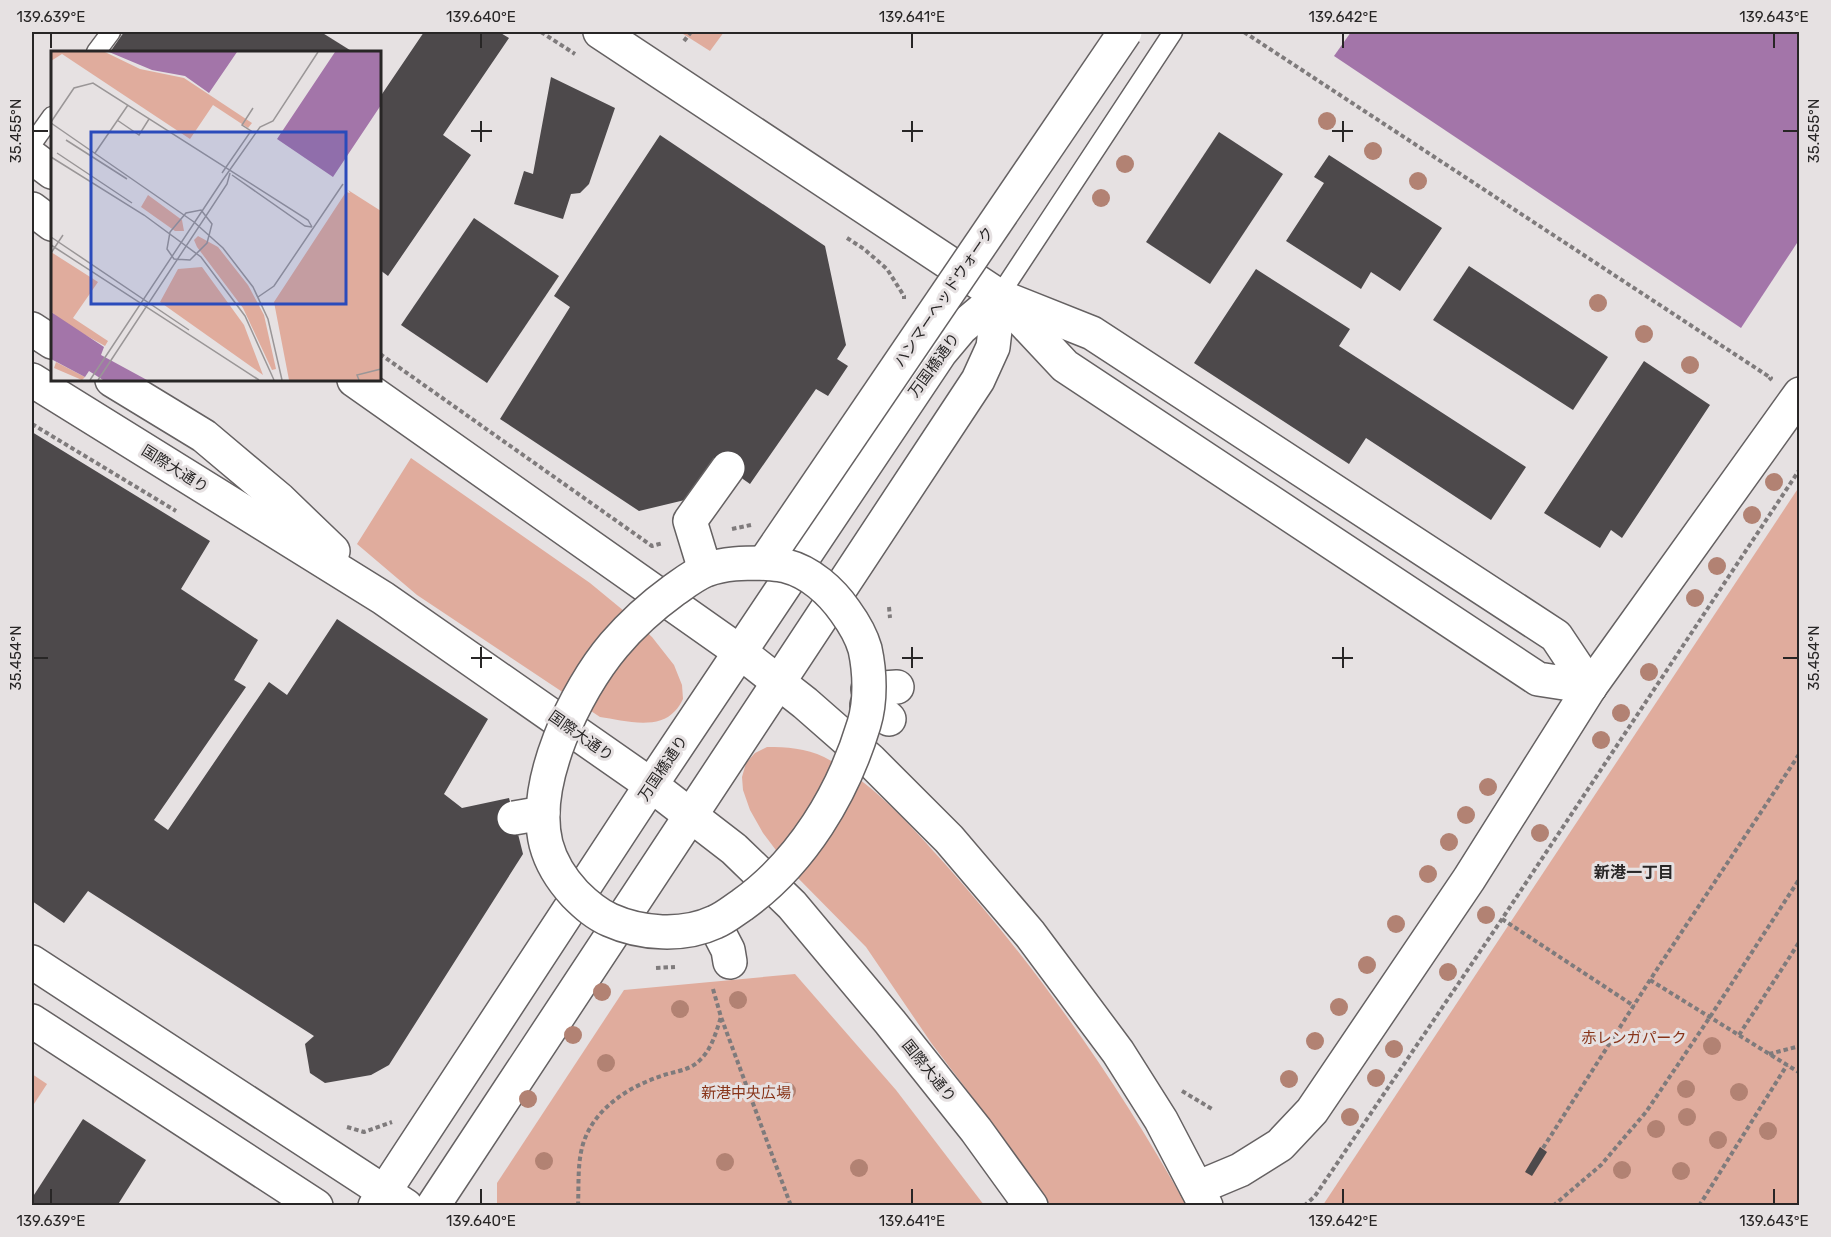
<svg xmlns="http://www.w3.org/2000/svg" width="1831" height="1237" font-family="Rubik,'Noto Sans JP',sans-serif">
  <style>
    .green { fill: #e0ac9d }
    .water { fill: #a375a9 }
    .building { fill: #4d494b }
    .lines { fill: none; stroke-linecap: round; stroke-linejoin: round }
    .lane-casing { stroke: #656162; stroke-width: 21 }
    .street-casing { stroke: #656162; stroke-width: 36 }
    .secondary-casing { stroke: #656162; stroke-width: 36 }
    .path { stroke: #7f7b7c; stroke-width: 4; stroke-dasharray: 4.5 3; stroke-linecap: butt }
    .lane { stroke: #fff; stroke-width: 18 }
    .street { stroke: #fff; stroke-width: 33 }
    .secondary { stroke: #fff; stroke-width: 33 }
    .street-bridge-casing { stroke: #656162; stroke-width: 36; stroke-linecap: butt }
    .street-bridge { stroke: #fff; stroke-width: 33 }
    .tree { fill: #b28273 }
    .ticks { fill: none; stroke: #282626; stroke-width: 2 }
    .labels { text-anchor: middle; stroke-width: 6; stroke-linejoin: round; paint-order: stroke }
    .street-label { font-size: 15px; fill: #282626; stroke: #e6e1e2 }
    .park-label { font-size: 15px; fill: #883419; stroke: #e6e1e2 }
    .neighbourhood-label { font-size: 16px; font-weight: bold; fill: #282626; stroke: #e6e1e2 }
    .inset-road { fill: none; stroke: #9a9697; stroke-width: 1.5 }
    .view { fill: #2a4bbb; fill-opacity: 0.15; stroke: #2a4bbb; stroke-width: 3 }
    .inset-edge { fill: none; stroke: #282626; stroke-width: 3 }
    .neatline { fill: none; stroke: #282626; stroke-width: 2 }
    .ticks-label { font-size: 15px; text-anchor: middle; fill: #282626 }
  </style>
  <rect width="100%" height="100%" fill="#e6e1e2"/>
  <g class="green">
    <path d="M680 32H724L710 51Z"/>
    <path d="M411 458 590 583 624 611 652 637 674 665 682 685 683 699C681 703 678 708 675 711 657 731 622 720 600 717L417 595 357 544Z"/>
    <path d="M1799 487V1205H1323Z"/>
    <path d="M767 747C786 747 806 748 824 757 872 781 911 826 946 865 1039 970 1118 1083 1186 1205H1050L1005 1140 932 1044 866 947 794 874 763 833 750 810 743 790 742 777 746 763 755 753Z"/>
    <path d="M795 974 896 1090 984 1205H497V1183L624 990Z"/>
    <path d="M32 1074 47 1084 32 1107Z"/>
  </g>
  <path class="water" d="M1351 32H1799V240L1741 328 1334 56Z"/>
  <g class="building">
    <path d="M124 32H321L353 52H110Z"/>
    <path d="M424 32H499L509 38 443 135 471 155 388 276 380 270V97Z"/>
    <path d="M551 77 615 108 589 184 580 193 571 194 563 219 514 204 524 171 533 174Z"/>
    <path d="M1219 132 1283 174 1210 284 1146 242Z"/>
    <path d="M660 135 825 246 846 345 837 359 848 366 828 396 816 389 750 484 716 460 689 499 639 511 500 419 570 307 554 296Z"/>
    <path d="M1329 155 1442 228 1400 291 1371 272 1361 289 1286 241 1324 183 1314 177Z"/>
    <path d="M474 218 559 276 487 383 401 325Z"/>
    <path d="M1469 266 1608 357 1573 410 1433 320Z"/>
    <path d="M1256 269 1350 329 1339 346 1526 467 1491 520 1366 438 1349 464 1194 363Z"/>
    <path d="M1644 361 1710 405 1622 538 1611 530 1600 548 1544 513Z"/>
    <path d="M32 432 210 541 181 589 258 640 234 680 246 687 154 820 168 830 269 682 287 695 337 619 488 719 444 794 462 808 509 798 523 854 389 1065 371 1075 325 1083 310 1073 305 1044 314 1036 88 891 64 923 32 901Z"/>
    <path d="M83 1119 146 1160 117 1206H32V1198Z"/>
    <path d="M1540 1147 1547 1152 1532 1176 1525 1172Z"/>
  </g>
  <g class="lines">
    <g class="lane-casing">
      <g id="lane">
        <path d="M96 52 111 32"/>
        <path d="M32 144 52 116"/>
        <path d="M999 296 1173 32"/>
      </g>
    </g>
    <g class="street-casing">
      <g id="street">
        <path d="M1590 687 1800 394"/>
        <path d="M868 689 897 687"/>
        <path d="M867 705 877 708 889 719"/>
        <path d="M714 923 728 950 730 962"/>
      </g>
    </g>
    <g class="secondary-casing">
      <g id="secondary">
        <path d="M600 32 999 296 1092 333 1556 636 1590 687"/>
        <path d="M32 157 52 172"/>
        <path d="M32 209 52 224"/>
        <path d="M1006 303 1065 366 1538 679 1590 687"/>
        <path d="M32 329 52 342"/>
        <path d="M32 380 383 598 651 785 734 849 792 905 890 1022 976 1130 1031 1206"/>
        <path d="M112 380 204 436 279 499 333 551"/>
        <path d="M354 380 740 652 805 703 870 760 949 839 1030 934 1118 1052 1161 1120 1206 1206"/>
        <path d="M32 962 406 1206"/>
        <path d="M32 1021 316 1206"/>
        <path d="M1197 1188 1240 1170 1280 1145 1312 1111 1469 879 1590 687"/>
        <path d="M375 1206 651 785 940 353 961 328 999 296"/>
        <path d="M433 1206 978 380 993 347 999 296"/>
      </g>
    </g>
    <g class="path">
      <path d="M541 32 575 54"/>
      <path d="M1244 32 1771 378 1769 380"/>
      <path d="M684 41 691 32"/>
      <path d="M847 238 864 249 887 269 904 296V299"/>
      <path d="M380 354 652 546 663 543"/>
      <path d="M32 424 176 511"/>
      <path d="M732 529 751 525"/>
      <path d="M889 607 890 618"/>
      <path d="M1502 919 1634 1006"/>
      <path d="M656 968 675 967"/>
      <path d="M1650 980 1800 1073"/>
      <path d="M713 989 721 1017 791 1206"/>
      <path d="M1739 1035 1800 941"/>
      <path d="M1769 1054 1800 1046"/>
      <path d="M1182 1091 1212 1109"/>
      <path d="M347 1127 364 1132 392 1122"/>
      <path d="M1543 1148 1650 980 1800 753"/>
      <path d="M485 1205 501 1206"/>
      <path d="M578 1206C579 1184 577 1161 584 1141 596 1107 630 1086 664 1075 677 1071 691 1070 701 1059 712 1048 716 1032 721 1017"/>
      <path d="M1304 1206 1315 1196 1502 919 1800 469"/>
      <path d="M1553 1206 1601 1165 1646 1112 1710 1017 1800 878"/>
      <path d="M1699 1206 1787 1065"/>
    </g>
    <use href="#lane" class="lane"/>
    <use href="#street" class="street"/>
    <use href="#secondary" class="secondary"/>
    <g class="street-bridge-casing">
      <g id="street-bridge">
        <path d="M764 563C771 564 779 564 786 566 810 572 831 591 845 611 853 622 861 635 865 649 870 672 871 701 864 724 843 794 802 862 742 905 733 911 725 918 715 922 683 937 641 934 610 920 596 914 586 905 575 894 562 880 551 863 546 844 531 783 575 691 614 645 631 625 652 606 674 590 684 583 694 575 706 570 725 563 744 563 764 563Z"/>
        <path d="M764 563 1125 32"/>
        <path d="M705 570 690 521 728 468"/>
        <path d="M514 818 543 813"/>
      </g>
    </g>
    <use href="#street-bridge" class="street-bridge"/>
  </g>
  <g class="tree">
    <circle cx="1327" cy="121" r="9"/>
    <circle cx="1373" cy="151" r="9"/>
    <circle cx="1125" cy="164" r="9"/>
    <circle cx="1418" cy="181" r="9"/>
    <circle cx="1101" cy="198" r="9"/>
    <circle cx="1598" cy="303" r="9"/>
    <circle cx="1644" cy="334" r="9"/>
    <circle cx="1690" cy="365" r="9"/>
    <circle cx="1774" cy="482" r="9"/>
    <circle cx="1752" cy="515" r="9"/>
    <circle cx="1717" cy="566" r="9"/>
    <circle cx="1695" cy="598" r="9"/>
    <circle cx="1649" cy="672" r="9"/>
    <circle cx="1621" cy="713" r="9"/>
    <circle cx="1601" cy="740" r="9"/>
    <circle cx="1488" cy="787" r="9"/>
    <circle cx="1466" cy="815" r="9"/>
    <circle cx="1540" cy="833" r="9"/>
    <circle cx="1449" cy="842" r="9"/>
    <circle cx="1428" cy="874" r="9"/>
    <circle cx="1486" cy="915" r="9"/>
    <circle cx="1396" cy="924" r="9"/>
    <circle cx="1367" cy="965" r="9"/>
    <circle cx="1448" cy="972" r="9"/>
    <circle cx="602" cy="992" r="9"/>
    <circle cx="738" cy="1000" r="9"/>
    <circle cx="1339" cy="1007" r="9"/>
    <circle cx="680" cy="1009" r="9"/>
    <circle cx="573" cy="1035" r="9"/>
    <circle cx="1315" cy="1041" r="9"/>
    <circle cx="1712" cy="1046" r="9"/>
    <circle cx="1394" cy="1049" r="9"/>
    <circle cx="606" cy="1063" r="9"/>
    <circle cx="1376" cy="1078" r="9"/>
    <circle cx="1289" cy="1079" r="9"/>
    <circle cx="1686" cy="1089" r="9"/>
    <circle cx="787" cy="1091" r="9"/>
    <circle cx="1739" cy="1092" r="9"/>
    <circle cx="528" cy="1099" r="9"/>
    <circle cx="1350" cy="1117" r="9"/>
    <circle cx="1687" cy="1117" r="9"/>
    <circle cx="1656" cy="1129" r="9"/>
    <circle cx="1768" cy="1131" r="9"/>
    <circle cx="1718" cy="1140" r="9"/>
    <circle cx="544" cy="1161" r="9"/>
    <circle cx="725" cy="1162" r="9"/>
    <circle cx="859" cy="1168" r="9"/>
    <circle cx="1622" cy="1170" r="9"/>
    <circle cx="1681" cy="1171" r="9"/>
  </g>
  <path class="ticks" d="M51 33V48M481 33V48M912 33V48M1343 33V48M1774 33V48M481 121V142M912 121V142M1343 121V142M33 131H48M471 131H492M902 131H923M1332 131H1353M1783 131H1798M481 647V668M912 647V668M1343 647V668M33 658H48M471 658H492M902 658H923M1332 658H1353M1783 658H1798M51 1189V1204M481 1189V1204M912 1189V1204M1343 1189V1204M1774 1189V1204"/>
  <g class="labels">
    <g class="street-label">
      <text transform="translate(944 297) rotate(-56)" y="5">ハンマーヘッドウォーク</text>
      <text transform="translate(934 365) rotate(-54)" y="5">万国橋通り</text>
      <text transform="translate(175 469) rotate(32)" y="5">国際大通り</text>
      <text transform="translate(581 736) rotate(35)" y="5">国際大通り</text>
      <text transform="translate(663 768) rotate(-56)" y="5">万国橋通り</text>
      <text transform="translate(929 1071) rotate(51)" y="5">国際大通り</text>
    </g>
    <g class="park-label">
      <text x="1634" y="1043">赤レンガパーク</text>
      <text x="746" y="1098">新港中央広場</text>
    </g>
    <g class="neighbourhood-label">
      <text x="1634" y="878">新港一丁目</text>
    </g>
  </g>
  <g transform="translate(51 51)">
    <rect width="330" height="330" fill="#e6e1e2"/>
    <path d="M0 1H54L89 18 133 27 201 72 197 77 162 54 139 88 11 3 0 10ZM297 139 330 160V329H238L223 251 295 141 299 142ZM97 144 131 169 133 180H124L90 156ZM147 185 167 196 197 234 213 264 225 318 221 319 192 257 146 196 143 189ZM0 201 47 231 22 267 57 290 54 295 9 270 0 260ZM151 216 193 274 212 324 109 251 127 218ZM5 311 34 326 31 329 3 317Z" fill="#e0ac9d"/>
    <path d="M58 1H186L158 42 134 25 101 19ZM284 1H330V54L282 126 226 88ZM0 261 53 296 50 304 96 329H52L38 320 34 326 0 308Z" fill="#a375a9"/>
    <path class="inset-road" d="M66 69 88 84 98 68M0 71 23 37 42 32 257 169 261 176M0 72 143 171 172 197 202 236 217 268 231 329M15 89 76 128M6 102 81 152M44 102 77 54M0 106 93 164 150 206 194 265 223 329M171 122 200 80 191 74 202 57M181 124 254 175 261 176M150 159 161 173 156 192 139 209 123 208 116 198 119 181 135 162ZM0 186 138 279M0 194 208 329M0 202 12 184M207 246 223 235 292 133M39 329 171 130 209 76 222 70 267 1M47 329 176 133 179 122M308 329 306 324 330 318"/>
    <path class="view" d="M40 81H295V253H40Z"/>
    <rect width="330" height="330" class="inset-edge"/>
  </g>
  <rect width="1831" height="1237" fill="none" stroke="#e6e1e2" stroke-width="66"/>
  <rect x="33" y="33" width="1765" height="1171" class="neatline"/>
  <g class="ticks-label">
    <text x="51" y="22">139.639°E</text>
    <text x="481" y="22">139.640°E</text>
    <text x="912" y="22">139.641°E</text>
    <text x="1343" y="22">139.642°E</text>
    <text x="1774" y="22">139.643°E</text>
    <text transform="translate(16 131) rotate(-90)" y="5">35.455°N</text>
    <text transform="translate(1814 131) rotate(-90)" y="5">35.455°N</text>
    <text transform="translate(16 658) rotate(-90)" y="5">35.454°N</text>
    <text transform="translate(1814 658) rotate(-90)" y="5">35.454°N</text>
    <text x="51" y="1226">139.639°E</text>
    <text x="481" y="1226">139.640°E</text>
    <text x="912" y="1226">139.641°E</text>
    <text x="1343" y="1226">139.642°E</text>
    <text x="1774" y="1226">139.643°E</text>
  </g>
</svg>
